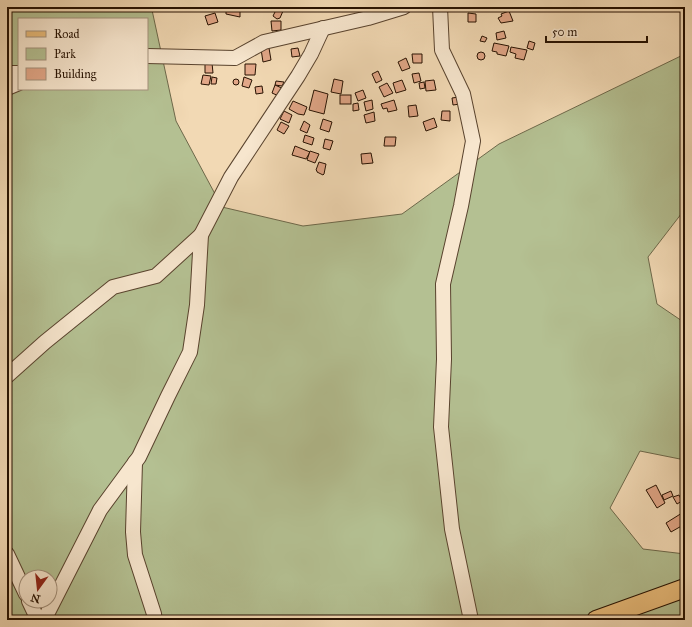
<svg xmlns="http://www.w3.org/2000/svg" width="692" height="627" font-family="'IM FELL Great Primer',serif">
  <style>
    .green { fill: #b4c092; stroke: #6d684a; fill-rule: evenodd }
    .building { fill: #e2a788; stroke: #261101 }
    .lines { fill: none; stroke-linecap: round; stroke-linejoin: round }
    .minor-casing { stroke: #59432e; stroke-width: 16 }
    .major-casing { stroke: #261101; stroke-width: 20 }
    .minor { stroke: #f7e6ce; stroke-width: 14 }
    .major { stroke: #e9bc7a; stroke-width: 18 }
  </style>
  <rect width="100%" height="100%" fill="#f2d9b4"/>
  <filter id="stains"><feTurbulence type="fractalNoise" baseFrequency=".005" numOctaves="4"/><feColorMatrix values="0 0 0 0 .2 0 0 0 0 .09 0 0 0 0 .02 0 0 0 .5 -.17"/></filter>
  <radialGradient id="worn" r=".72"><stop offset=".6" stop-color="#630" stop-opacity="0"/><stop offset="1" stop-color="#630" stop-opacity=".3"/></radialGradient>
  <path class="green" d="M7 7H153L152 10 176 121 222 207 303 226 402 214 499 144 685 54V209L648 257 657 304 685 323V460L640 451 610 508 643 549 685 554V620H7ZM19 19H147V89H19ZM26 577H50V601H26Z"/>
  <g class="building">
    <path d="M226 7H240V17L226 14Z"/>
    <path d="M277 8 283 11 280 18 277 19 273 16Z"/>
    <path d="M509 11 513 21 501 23 498 18 502 16 501 14Z"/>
    <path d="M215 13 218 22 208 25 205 16Z"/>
    <path d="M468 13 476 14V22H468Z"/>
    <path d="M271 21H281V30L272 31Z"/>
    <path d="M504 31 506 38 497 40 496 33Z"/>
    <path d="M482 36 487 38 485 42 480 41Z"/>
    <path d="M529 41 535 43 533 50 527 48Z"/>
    <path d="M494 43 509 46 506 56 497 54V52L492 51Z"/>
    <path d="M511 47 527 50 524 60 515 58 516 54 510 52Z"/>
    <path d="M269 48 271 60 263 62 261 49Z"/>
    <path d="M298 48 300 56 292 57 291 49Z"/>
    <circle cx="481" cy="56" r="4"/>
    <path d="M412 54H422V63H413Z"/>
    <path d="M406 58 410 68 402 71 398 62Z"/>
    <path d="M212 63 213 73H205V64Z"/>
    <path d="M245 64H256L255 75H245Z"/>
    <path d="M378 71 382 80 376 83 372 74Z"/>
    <path d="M419 73 421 81 414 83 412 74Z"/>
    <path d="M203 75 211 76 209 85 201 84Z"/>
    <path d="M212 77 217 78 216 84H211Z"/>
    <path d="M244 77 252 80 249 88 242 86Z"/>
    <path d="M334 79 343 81 341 94 331 92Z"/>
    <circle cx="236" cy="82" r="3"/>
    <path d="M402 80 406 90 396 93 393 83Z"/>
    <path d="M434 80 436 90 426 91 425 81Z"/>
    <path d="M276 81 284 82 282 86 275 85Z"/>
    <path d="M424 82 425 88 420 89 419 83Z"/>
    <path d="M387 83 393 93 384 97 379 87Z"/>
    <path d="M275 85 284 89 281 97 272 93Z"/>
    <path d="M262 86 263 93 256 94 255 87Z"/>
    <path d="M314 90 328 94 324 114 309 110Z"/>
    <path d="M363 90 366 98 358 101 355 93Z"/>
    <rect x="340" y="95" width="11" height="9"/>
    <path d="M459 97 460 104 453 105 452 98Z"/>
    <path d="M372 100 373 109 366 111 364 102Z"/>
    <path d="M394 100 397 110 388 112 387 108 383 109 381 104Z"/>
    <path d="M293 101 307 107 304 115 298 114 289 109Z"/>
    <path d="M358 103 359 110 353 111V104Z"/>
    <path d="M416 105 418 116 409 117 408 106Z"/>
    <path d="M284 111 292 115 289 123 280 119Z"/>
    <path d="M442 111H450V121L441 120Z"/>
    <path d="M374 112 375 121 366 123 364 115Z"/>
    <path d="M434 118 437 127 426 131 423 122Z"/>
    <path d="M323 119 332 122 329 132 320 129Z"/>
    <path d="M304 121 310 125 307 133 300 130Z"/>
    <path d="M281 122 289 126 284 134 277 130Z"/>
    <path d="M305 135 314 138 312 145 303 142Z"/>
    <path d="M385 137H396L395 146H384Z"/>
    <path d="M325 139 333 141 330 150 323 148Z"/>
    <path d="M295 146 310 152 306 159 292 155Z"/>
    <path d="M310 151 319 154 315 163 307 160Z"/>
    <path d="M371 153 373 163 362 164 361 154Z"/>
    <path d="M319 162 326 164 324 174 323 175 317 172V171L316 170Z"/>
    <path d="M656 485 665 503 657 508 646 490Z"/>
    <path d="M671 491 673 496 664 500 662 495Z"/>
    <path d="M679 495 682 501 677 504 673 497Z"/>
    <path d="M682 513 685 518V524L671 532 666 523Z"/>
  </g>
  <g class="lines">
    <g class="minor-casing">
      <g id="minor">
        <path d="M440 7 442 50 463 94 473 141 461 206 443 284 444 359 441 427 452 529 471 620"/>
        <path d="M147 56 235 58 264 42 368 18 404 7"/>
        <path d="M7 73H19"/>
        <path d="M7 88 19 83"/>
        <path d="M7 376 45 342 113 287 156 276 201 235"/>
        <path d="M135 462 133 532 135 555 154 614 155 620"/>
        <path d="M7 554 26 594"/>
        <path d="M29 601 38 620"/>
        <path d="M44 620 100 510 139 457 168 396 190 352 197 305 201 235 231 177 298 76 311 54 323 28"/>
      </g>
    </g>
    <g class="major-casing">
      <path id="major" d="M596 620 685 588"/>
    </g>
    <use href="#minor" class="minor"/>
    <use href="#major" class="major"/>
  </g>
  <rect width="692" height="627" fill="none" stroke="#f2d9b4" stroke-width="24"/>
  <rect x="8" y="8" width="676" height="611" fill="none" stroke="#261101" stroke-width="2"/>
  <rect x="12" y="12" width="668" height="603" fill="none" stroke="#261101"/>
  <rect x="18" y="18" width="130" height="72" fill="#f7e6ce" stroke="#a3917c"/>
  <rect x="26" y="31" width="20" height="6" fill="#e9bc7a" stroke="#a3917c"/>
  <text x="54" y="38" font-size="12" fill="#261101">Road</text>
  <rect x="26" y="48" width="20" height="12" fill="#b4c092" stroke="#a3917c"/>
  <text x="54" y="58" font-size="12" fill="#261101">Park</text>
  <rect x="26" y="68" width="20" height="12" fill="#e2a788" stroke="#a3917c"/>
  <text x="54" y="78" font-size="12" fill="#261101">Building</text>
  <g transform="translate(38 589) rotate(195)"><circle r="19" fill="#f7e6ce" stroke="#a3917c"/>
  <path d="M0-3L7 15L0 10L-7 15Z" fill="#8f2418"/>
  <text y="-6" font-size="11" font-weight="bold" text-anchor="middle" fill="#261101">N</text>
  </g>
  <path d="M546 36v6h101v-6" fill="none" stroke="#261101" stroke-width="2"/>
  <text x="552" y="36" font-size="12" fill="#261101" stroke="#f7e6ce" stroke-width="3" paint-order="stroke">50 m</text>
  <rect width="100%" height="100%" filter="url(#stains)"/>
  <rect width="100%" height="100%" fill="url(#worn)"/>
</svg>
